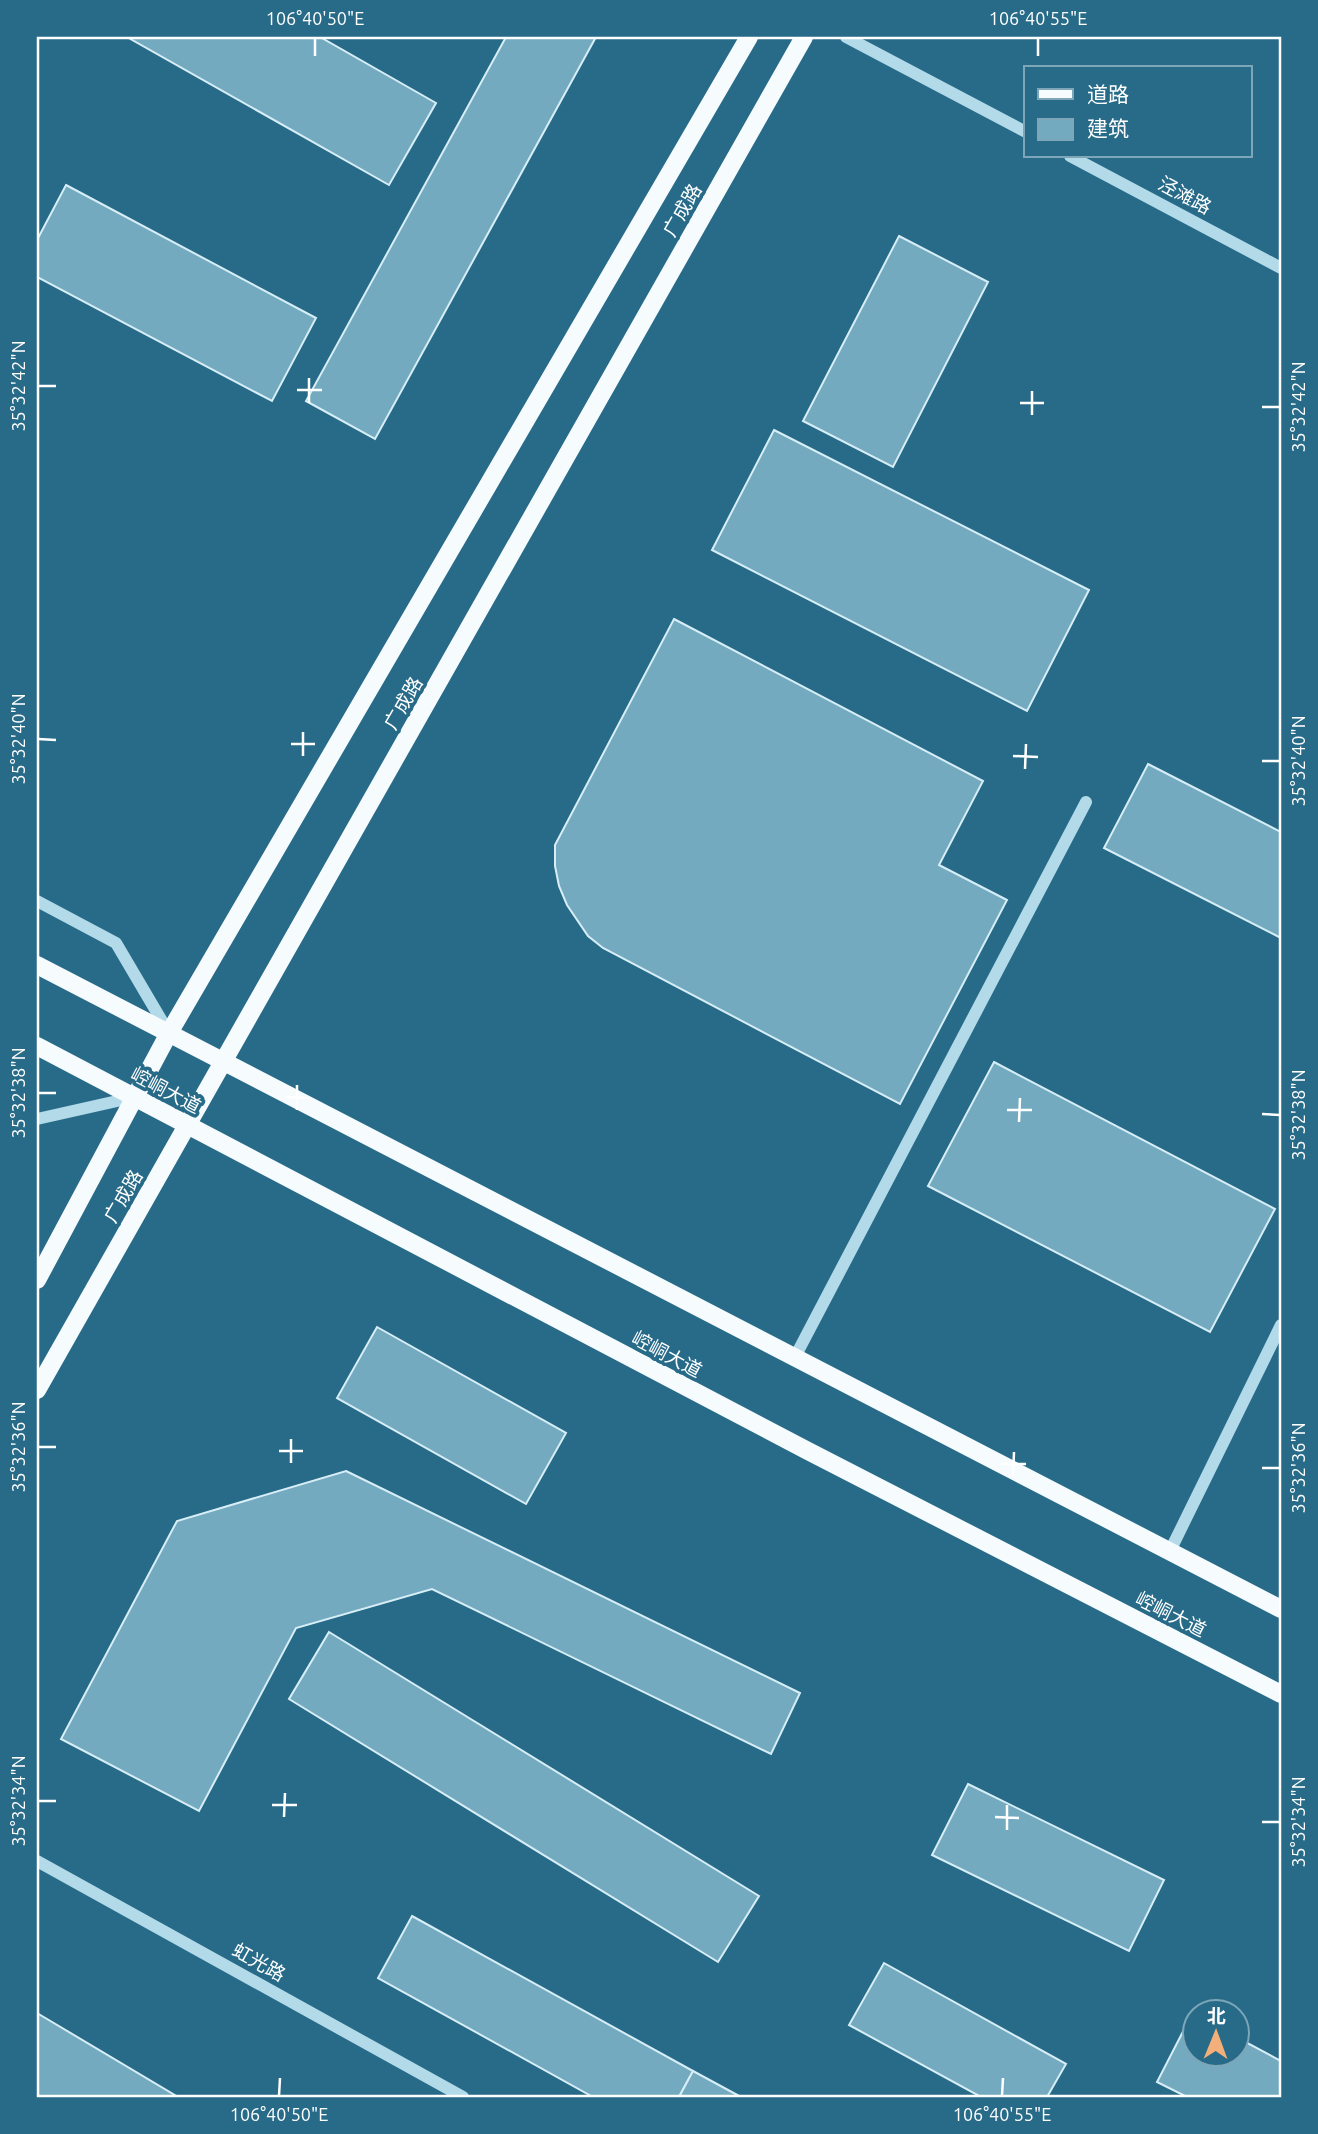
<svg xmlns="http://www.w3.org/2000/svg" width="1318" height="2134" font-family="Ubuntu,'Noto Sans SC',sans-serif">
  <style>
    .building { fill: #73aac0; stroke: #d7eef7; stroke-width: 2 }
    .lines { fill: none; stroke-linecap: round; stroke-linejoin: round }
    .minor { stroke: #b3dae9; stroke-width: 12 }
    .major { stroke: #f6fbfe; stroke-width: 18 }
    .ticks { fill: none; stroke: #fff; stroke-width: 2.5 }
    .labels { text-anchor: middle; stroke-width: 7; stroke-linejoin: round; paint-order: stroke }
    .street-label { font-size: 19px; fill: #fff; stroke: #276b89 }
    .neatline { fill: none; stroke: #fff; stroke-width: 2.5 }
    .ticks-label { font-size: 18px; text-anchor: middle; fill: #fff }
  </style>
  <rect width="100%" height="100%" fill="#276b89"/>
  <g class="building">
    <path d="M127 37H320L436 103 389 185Z"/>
    <path d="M506 37H596L375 439 306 401Z"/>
    <path d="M66 185 316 318 272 401 37 277V240Z"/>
    <path d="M899 236 988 282 893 467 803 421Z"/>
    <path d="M774 430 1089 590 1027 711 712 550Z"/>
    <path d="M674 619 983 781 939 865 1007 900 900 1104 603 948 588 936 567 905 559 886 555 866V845Z"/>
    <path d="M1148 764 1281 832V938L1104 848Z"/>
    <path d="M994 1062 1275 1209 1210 1332 928 1186Z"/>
    <path d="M377 1327 566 1433 526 1504 337 1398Z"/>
    <path d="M346 1471 800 1693 771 1754 432 1589 296 1628 199 1811 61 1739 177 1521Z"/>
    <path d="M329 1632 759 1896 718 1962 289 1699Z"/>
    <path d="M968 1784 1164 1880 1129 1951 932 1855Z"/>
    <path d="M412 1916 693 2071 679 2097H593L378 1978Z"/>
    <path d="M884 1963 1066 2064 1047 2097H981L849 2025Z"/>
    <path d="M37 2013 178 2097 37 2096Z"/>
    <path d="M1192 2014 1196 2016V2054H1238V2038L1281 2061V2097H1187L1157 2082Z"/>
    <path d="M693 2071 741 2097H679Z"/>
  </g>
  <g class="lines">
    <g class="minor">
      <path d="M846 37 1026 132"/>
      <path d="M1070 156 1281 268"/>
      <path d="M37 901 116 943 169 1033"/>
      <path d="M37 1119 135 1097"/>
      <path d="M795 1357 1086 802"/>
      <path d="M1170 1551 1281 1325"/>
      <path d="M37 1861 463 2097"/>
    </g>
    <g class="major">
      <path d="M37 965 1281 1609"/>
      <path d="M37 1046 808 1451 1281 1694"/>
      <path d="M37 1280 169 1033 749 37"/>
      <path d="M37 1390 804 37"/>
    </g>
  </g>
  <path class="ticks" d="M315 56V38M1038 56V38M38 386H56M297 390H322M309 403V378M1020 403H1044M1262 407H1280M1032 415V391M38 739 56 740M291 744H315M303 756V732M1013 756 1038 757M1262 761H1280M1025 769 1026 744M38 1093H56M285 1097 309 1098M297 1110V1085M1007 1110H1032M1262 1114 1280 1115M1019 1122 1020 1098M38 1447H56M279 1451H303M291 1463V1439M1001 1464H1026M1262 1468H1280M1013 1476 1014 1452M38 1801H56M272 1805H297M284 1817 285 1793M995 1817 1019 1818M1262 1822H1280M1007 1830V1805M279 2096 280 2078M1002 2096 1003 2078"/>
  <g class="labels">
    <g class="street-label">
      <text transform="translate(1185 195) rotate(28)" y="7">泾滩路</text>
      <text transform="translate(682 210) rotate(-60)" y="7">广成路</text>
      <text transform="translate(403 703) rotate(-60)" y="7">广成路</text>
      <text transform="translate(166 1090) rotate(28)" y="7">崆峒大道</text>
      <text transform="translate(123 1196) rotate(-60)" y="7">广成路</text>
      <text transform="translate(667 1354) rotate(28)" y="7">崆峒大道</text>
      <text transform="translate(1171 1614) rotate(27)" y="7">崆峒大道</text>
      <text transform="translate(259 1962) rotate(29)" y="7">虹光路</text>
    </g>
  </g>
  <rect width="1318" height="2134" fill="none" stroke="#276b89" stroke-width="77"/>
  <rect x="1024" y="66" width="228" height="91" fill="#276b89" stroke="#7da6b8" stroke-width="2"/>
  <rect x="1038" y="89" width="35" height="10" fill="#f6fbfe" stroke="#7da6b8" stroke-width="2"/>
  <text x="1087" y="102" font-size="21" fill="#ffffff">道路</text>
  <rect x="1038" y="119" width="35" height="21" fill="#73aac0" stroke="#7da6b8" stroke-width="2"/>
  <text x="1087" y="136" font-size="21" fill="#ffffff">建筑</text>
  <g transform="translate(1216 2033) rotate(1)"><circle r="33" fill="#276b89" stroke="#7da6b8" stroke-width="2"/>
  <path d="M0-5L12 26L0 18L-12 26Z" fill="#f2af79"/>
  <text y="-10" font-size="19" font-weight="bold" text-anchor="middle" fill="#ffffff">北</text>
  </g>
  <rect x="38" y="38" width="1242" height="2058" class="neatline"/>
  <g class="ticks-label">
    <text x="315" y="25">106°40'50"E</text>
    <text x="1038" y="25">106°40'55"E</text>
    <text transform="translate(19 386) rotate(-90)" y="6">35°32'42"N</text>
    <text transform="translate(1299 407) rotate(-90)" y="6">35°32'42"N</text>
    <text transform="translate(19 739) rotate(-90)" y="6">35°32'40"N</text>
    <text transform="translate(1299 761) rotate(-90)" y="6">35°32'40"N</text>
    <text transform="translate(19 1093) rotate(-90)" y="6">35°32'38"N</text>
    <text transform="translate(1299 1115) rotate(-90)" y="6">35°32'38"N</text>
    <text transform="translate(19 1447) rotate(-90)" y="6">35°32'36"N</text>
    <text transform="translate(1299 1468) rotate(-90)" y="6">35°32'36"N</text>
    <text transform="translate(19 1801) rotate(-90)" y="6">35°32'34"N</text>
    <text transform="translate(1299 1822) rotate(-90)" y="6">35°32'34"N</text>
    <text x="279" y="2121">106°40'50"E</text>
    <text x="1002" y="2121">106°40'55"E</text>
  </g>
</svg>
